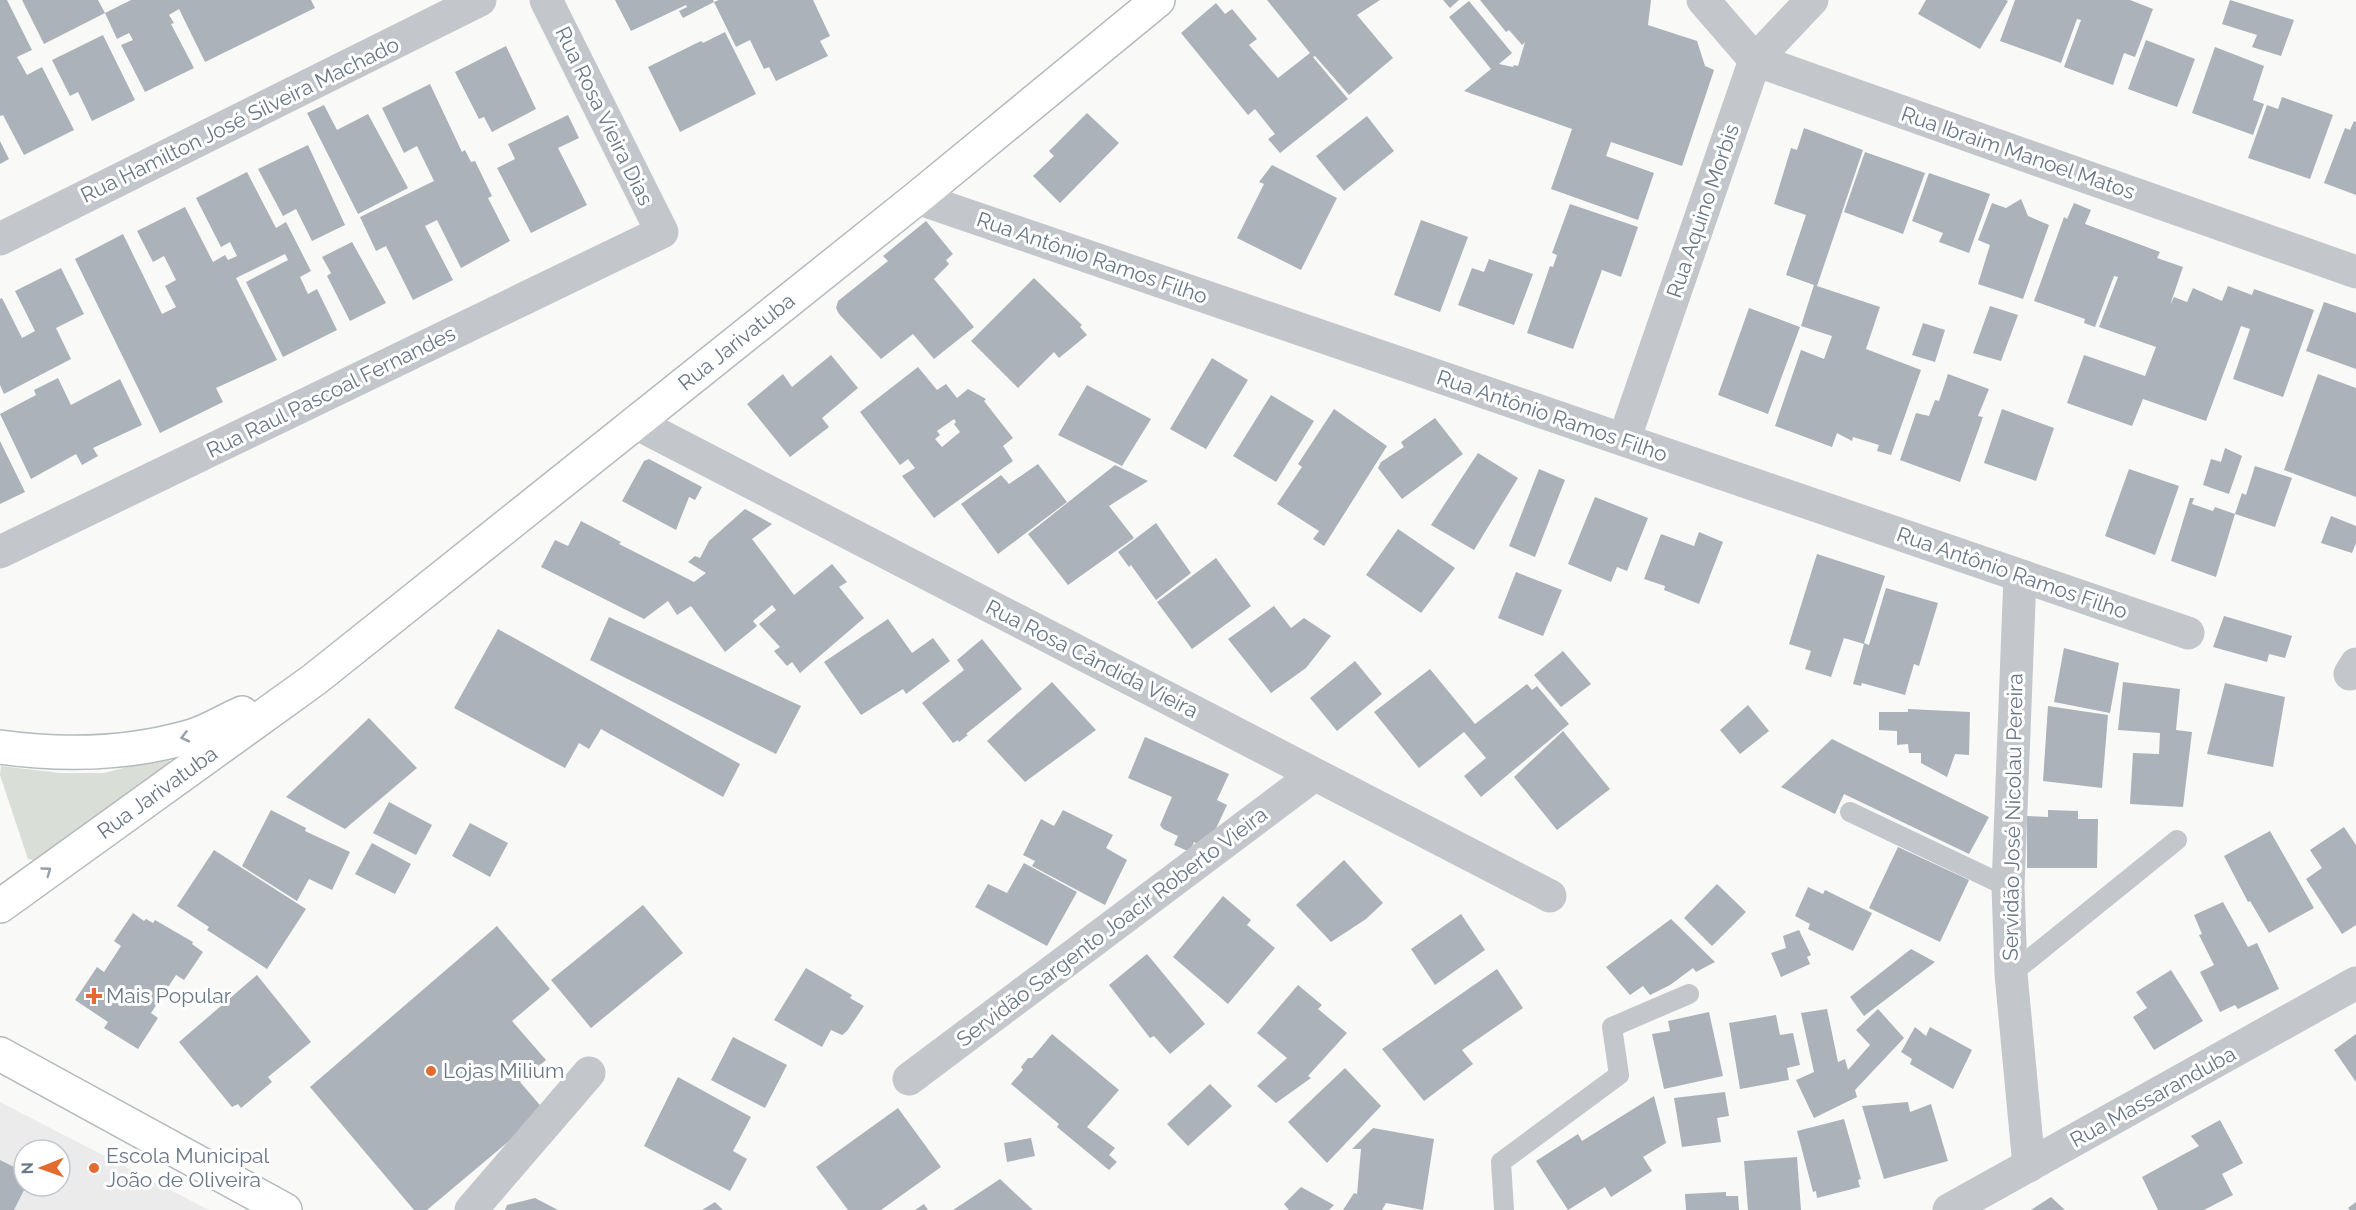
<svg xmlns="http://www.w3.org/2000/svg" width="2356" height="1210" font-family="Raleway,sans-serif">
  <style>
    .built { fill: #eaebea; fill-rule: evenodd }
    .green { fill: #d9ded6 }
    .building { fill: #abb2b9; fill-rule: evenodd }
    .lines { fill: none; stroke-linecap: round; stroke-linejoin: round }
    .secondary-casing { stroke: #b5babf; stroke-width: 36 }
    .lane { stroke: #c3c6cb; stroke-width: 20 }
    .street { stroke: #c3c6cb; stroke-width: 33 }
    .secondary { stroke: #fff; stroke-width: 33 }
    .oneway { stroke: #96a0ac }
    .poi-dot { fill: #e26b2f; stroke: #fff; stroke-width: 2 }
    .labels { text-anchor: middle; stroke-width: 6; stroke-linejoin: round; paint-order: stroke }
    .street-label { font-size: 21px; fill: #697788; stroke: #fff }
    .poi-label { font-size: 21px; fill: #697788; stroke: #fff; text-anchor: start }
  </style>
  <rect width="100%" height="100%" fill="#f9faf7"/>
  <path class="built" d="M0 1102 209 1210H0ZM24 1150H60V1186H24Z"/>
  <path class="green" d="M166 757 170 761 168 765 33 860 28 859 0 775 1 766 60 773H104Z"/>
  <g class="building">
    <path d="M0 0H7L32 50 17 57 27 75 42 67 74 130 24 155 3 115 0 116Z"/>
    <path d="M22 0H98L105 13 131 0H311L315 8 205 62 179 9 169 15 174 23 171 24 194 68 145 92 121 45 133 40 129 33 117 39 105 13 44 44Z"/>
    <path d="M615 0H713L714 2 683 18 679 11 687 7 686 5 631 31Z"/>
    <path d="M719 0H813L830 36 820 41 828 56 776 81 769 67 764 69 750 40 736 47 714 2Z"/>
    <path d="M1267 0H1380L1357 15 1393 58 1349 95 1315 56 1313 57 1348 99 1280 153 1268 139 1275 134 1255 109 1248 115 1181 33 1216 3 1225 14 1232 9 1257 39 1249 45 1278 78 1310 53Z"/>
    <path d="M1443 0H1459L1450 8Z"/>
    <path d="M1480 0H1651L1648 25 1697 41 1705 66 1714 70 1682 166 1611 142 1606 156 1654 173 1638 220 1551 189 1572 129 1464 91 1491 69 1449 17 1469 1 1512 53 1499 64 1513 67 1514 65 1518 66 1525 42 1522 45 1509 30 1506 32Z"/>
    <path d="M1926 0H2006L2008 1 1980 49 1918 14Z"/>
    <path d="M2015 0H2130L2153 9 2135 57 2124 53 2113 85 2064 67 2081 20 2077 19 2061 63 2000 41Z"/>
    <path d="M2230 0 2294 20 2281 56 2252 47 2257 35 2222 24Z"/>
    <path d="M725 32 756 94 680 132 648 67 701 41 703 43Z"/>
    <path d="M103 35 135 100 92 121 78 92 70 96 52 60Z"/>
    <path d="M2146 40 2195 59 2177 107 2128 89Z"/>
    <path d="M506 46 536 109 492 132 484 117 479 119 455 72Z"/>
    <path d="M2215 47 2264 66 2253 100 2264 104 2253 135 2192 113Z"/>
    <path d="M430 84 462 152 465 150 471 162 475 161 492 196 488 198 510 241 461 268 437 220 425 226 453 280 413 300 386 246 376 251 360 217 434 181 417 146 404 153 382 108Z"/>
    <path d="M2282 97 2333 115 2310 179 2248 158 2267 105 2278 109Z"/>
    <path d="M324 105 337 130 368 114 408 188 358 214 307 113Z"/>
    <path d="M1087 113 1119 143 1060 203 1033 176 1054 156 1049 151Z"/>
    <path d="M568 115 579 138 558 148 587 205 531 233 497 168 515 159 508 144Z"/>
    <path d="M1367 116 1394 151 1344 191 1316 156Z"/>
    <path d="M2354 121 2356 122V195L2324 183 2345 128 2350 130Z"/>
    <path d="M1804 128 1863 150 1817 286 1880 307 1866 349 1921 370 1891 455 1877 451 1879 445 1853 437 1852 441 1837 433 1832 447 1775 426 1801 350 1824 359 1832 336 1801 326 1814 285 1786 275 1806 215 1774 204 1791 148 1797 150Z"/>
    <path d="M0 141 9 159 0 164Z"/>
    <path d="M308 145 345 225 312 241 296 209 283 216 258 169Z"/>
    <path d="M1865 152 1925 173 1903 234 1844 212Z"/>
    <path d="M1272 165 1337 198 1301 270 1237 238 1264 184 1259 182Z"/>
    <path d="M247 172 276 228 286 222 311 271 300 277 308 294 317 289 337 330 283 357 246 282 288 260 285 254 236 278 277 360 216 388 223 402 160 433 75 259 123 234 162 314 176 307 165 286 176 280 164 256 153 262 137 231 185 207 213 262 225 255 228 260 237 256 230 242 221 247 196 198Z"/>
    <path d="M1929 173 1990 194 1969 253 1939 242 1943 233 1912 221Z"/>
    <path d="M2021 199 2028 216 2049 225 2023 299 1978 284 1990 245 1978 240 1992 203 2006 208Z"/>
    <path d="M2074 203 2091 210 2085 224 2160 252 2157 258 2183 267 2170 305 2174 297 2187 302 2193 288 2222 301 2228 286 2252 295 2254 289 2314 310 2283 397 2233 379 2250 329 2241 326 2206 421 2143 399 2132 426 2067 403 2084 355 2145 376 2156 347 2099 327 2118 277 2114 276 2095 327 2084 323 2085 319 2034 301 2064 217 2067 219Z"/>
    <path d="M1570 204 1638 227 1621 277 1602 270 1573 349 1527 333 1550 266 1553 267 1557 255 1552 253Z"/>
    <path d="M1421 220 1468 237 1440 312 1394 295Z"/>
    <path d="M926 221 953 254 946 260 949 264 934 279 974 327 934 359 913 334 881 359 839 314 836 308 838 301 888 261 883 256Z"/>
    <path d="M352 242 386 303 350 321 327 276 331 273 322 257Z"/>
    <path d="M1489 259 1533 274 1514 325 1458 305 1472 268 1484 272Z"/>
    <path d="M61 268 84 314 56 328 71 359 4 394 0 385V299L2 298 22 338 35 331 15 291Z"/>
    <path d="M1034 278 1082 325 1080 327 1087 335 1059 358 1054 352 1018 388 971 341Z"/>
    <path d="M2324 302 2356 313V369L2306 351Z"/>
    <path d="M1990 306 2018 315 2001 361 1973 353Z"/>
    <path d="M1749 308 1800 327 1768 414 1718 395Z"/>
    <path d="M1923 323 1945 330 1935 362 1912 355Z"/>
    <path d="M831 355 858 388 822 418 829 427 790 457 747 404 783 374 792 387Z"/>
    <path d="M1212 358 1248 380 1206 449 1170 429Z"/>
    <path d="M918 367 937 390 946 384 957 398 968 389 986 399 984 401 1013 438 1003 446 1013 461 934 518 902 476 915 468 908 459 900 465 860 412ZM954 419 956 422 954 424 960 432 942 447 935 439 940 435 937 431Z"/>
    <path d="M1948 374 1989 389 1978 416 1983 417 1960 482 1900 460 1916 413 1929 416 1935 400 1939 401Z"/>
    <path d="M2318 374 2356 388V497L2284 470Z"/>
    <path d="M58 378 71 405 120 379 142 425 93 448 98 456 82 465 76 454 31 479 0 414 36 395 34 390Z"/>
    <path d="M1087 385 1151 419 1122 466 1058 435Z"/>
    <path d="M1271 395 1314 421 1276 482 1233 456Z"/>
    <path d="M1334 409 1387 446 1324 546 1313 539 1319 531 1277 504 1302 467 1298 464Z"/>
    <path d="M2002 409 2054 428 2036 481 1984 463Z"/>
    <path d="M1435 418 1463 454 1402 499 1378 468 1381 462 1404 447 1401 442Z"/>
    <path d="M0 441 25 492 0 504Z"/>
    <path d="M2225 448 2242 456 2229 494 2203 485 2211 459 2221 462Z"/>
    <path d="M1478 453 1518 478 1474 550 1431 525Z"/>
    <path d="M649 459 702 487 695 500 689 497 676 530 622 501 644 461Z"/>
    <path d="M1038 464 1067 502 998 554 961 504 1001 475 1009 484Z"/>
    <path d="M1115 465 1148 481 1109 506 1134 538 1068 585 1028 534Z"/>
    <path d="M2255 466 2292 478 2275 527 2235 514 2216 577 2171 561 2190 498H2194L2192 504 2213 511 2215 507 2235 514 2242 493 2246 495Z"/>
    <path d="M1539 469 1565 480 1535 557 1509 546Z"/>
    <path d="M2129 469 2179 486 2155 555 2105 536Z"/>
    <path d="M1595 497 1648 518 1627 571 1617 567 1611 582 1568 564Z"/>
    <path d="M745 509 772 524 752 539 794 595 832 564 847 582 839 587 864 618 800 673 792 662 787 666 774 651 780 647 759 624 776 610 772 605 753 621 757 626 725 652 691 606 677 615 668 601 644 619 541 567 555 540 568 546 581 521 621 542 619 544 694 582 706 573 688 562 695 556 700 558 709 541Z"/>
    <path d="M2331 516 2356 526V543L2352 553 2321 543Z"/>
    <path d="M1156 523 1191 573 1156 600 1131 565 1129 567 1118 552Z"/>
    <path d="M1398 529 1455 568 1421 613 1366 575Z"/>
    <path d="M1699 532 1723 542 1699 604 1664 590 1665 586 1644 579 1661 534 1694 546Z"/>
    <path d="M1817 554 1885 576 1864 643 1869 645 1886 588 1938 603 1919 666 1914 664 1905 695 1862 683 1861 686 1853 684 1864 644 1844 638 1831 677 1805 669 1811 651 1789 644Z"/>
    <path d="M1216 558 1251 606 1192 649 1157 602Z"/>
    <path d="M1516 572 1562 590 1543 636 1498 618Z"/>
    <path d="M1274 606 1291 628 1304 618 1331 636 1306 668 1271 693 1228 639Z"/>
    <path d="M2224 616 2292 636 2285 658 2269 654 2267 662 2213 647Z"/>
    <path d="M609 617 801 706 776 754 590 660Z"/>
    <path d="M888 619 912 653 933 638 950 661 906 694 903 689 861 715 824 662Z"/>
    <path d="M498 629 740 764 723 797 601 729 589 749 579 743 565 768 454 708Z"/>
    <path d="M982 639 1022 689 966 734 968 735 959 742 958 740 953 743 922 703 964 670 957 660Z"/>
    <path d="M2064 648 2119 663 2110 713 2054 702Z"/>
    <path d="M1563 651 1591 684 1561 707 1534 675Z"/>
    <path d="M1355 661 1382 694 1337 731 1310 698Z"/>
    <path d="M1430 669 1475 724 1527 684 1532 690 1537 686 1569 724 1481 797 1464 776 1486 758 1464 732 1419 768 1374 712Z"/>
    <path d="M1052 682 1096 730 1025 782 987 741Z"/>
    <path d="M2123 682 2180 689 2176 730 2192 732 2183 807 2130 804 2133 753 2159 754 2160 733 2118 730Z"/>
    <path d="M2225 683 2285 697 2273 767 2207 754Z"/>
    <path d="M1748 705 1769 731 1740 754 1720 730Z"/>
    <path d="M2048 706 2108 715 2102 788 2043 781Z"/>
    <path d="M1908 709 1970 712 1969 755 1955 754 1947 777 1921 763V753H1909L1908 744 1897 745V731L1879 730V712H1908Z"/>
    <path d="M369 718 417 768 345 829 286 797Z"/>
    <path d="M1563 731 1610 789 1557 830 1514 777Z"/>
    <path d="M1145 737 1229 774 1217 800 1227 805 1212 837 1206 835 1201 846 1194 842 1190 852 1174 845 1178 836 1163 829 1160 825 1172 797 1128 778Z"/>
    <path d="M1832 739 1989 817 1969 854 1844 794 1835 814 1781 787Z"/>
    <path d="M389 802 432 825 416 855 373 833Z"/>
    <path d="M271 810 306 828 305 831 350 852 332 890 309 879 297 901 242 866Z"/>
    <path d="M1063 810 1113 835 1106 848 1127 860 1105 905 1032 866 1035 861 1023 855 1041 819 1054 826Z"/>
    <path d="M2048 810 2078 811V819H2098L2097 868H2027V816L2048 817Z"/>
    <path d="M470 823 508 843 490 877 452 856Z"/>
    <path d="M2344 827 2356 845V925L2342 934 2306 879 2322 868 2310 850Z"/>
    <path d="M2270 831 2314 908 2269 933 2250 901 2248 902 2224 856Z"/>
    <path d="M372 843 411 864 395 894 355 874Z"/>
    <path d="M1898 847 1969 880 1940 942 1869 908Z"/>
    <path d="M214 850 306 909 267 969 207 930 209 927 177 906Z"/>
    <path d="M1344 860 1383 903 1366 919 1331 942 1296 905Z"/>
    <path d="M1024 863 1077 892 1047 946 975 907 988 884 1007 893Z"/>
    <path d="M1717 884 1746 912 1712 946 1684 918Z"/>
    <path d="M1808 887 1823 894 1825 890 1872 913 1853 951 1808 929 1810 924 1795 916Z"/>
    <path d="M1223 896 1251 920 1247 925 1275 948 1228 1004 1173 957Z"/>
    <path d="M2223 902 2248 947 2257 943 2279 989 2238 1009 2235 1005 2220 1012 2200 972 2214 965 2199 935 2202 934 2194 915Z"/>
    <path d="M643 905 683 953 591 1028 551 980Z"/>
    <path d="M133 913 144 921 146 919 153 923 155 920 193 942 192 944 203 952 184 980 176 975 151 1013 158 1018 138 1049 104 1028 108 1022 75 1000 97 967 104 972 121 946 114 941Z"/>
    <path d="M1461 914 1485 950 1435 985 1411 949Z"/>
    <path d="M1671 919 1715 962 1696 972 1693 968 1670 985 1650 995 1643 986 1630 995 1606 967Z"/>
    <path d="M497 926 550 989 512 1021 546 1060 520 1082 545 1111 427 1210H414L310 1087Z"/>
    <path d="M1799 930 1811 955 1807 957 1810 964 1781 977 1771 953 1786 948 1783 936Z"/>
    <path d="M1911 949 1935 962 1864 1016 1850 997Z"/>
    <path d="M1147 954 1205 1024 1170 1054 1154 1036 1150 1038 1109 985Z"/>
    <path d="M806 968 852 995 850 998 864 1006 847 1031 842 1035 831 1030 822 1047 774 1020Z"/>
    <path d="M1497 969 1523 1008 1462 1050 1473 1064 1424 1101 1382 1049Z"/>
    <path d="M2171 970 2203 1021 2154 1050 2133 1017 2147 1008 2136 992Z"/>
    <path d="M257 975 311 1042 268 1077 272 1082 241 1108 238 1104 232 1107 179 1042Z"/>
    <path d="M1298 985 1322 1005 1318 1009 1347 1033 1308 1076 1311 1078 1276 1103 1257 1086 1287 1058 1257 1033Z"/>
    <path d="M1827 1009 1838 1062 1845 1059 1848 1070 1870 1045 1856 1030 1878 1009 1904 1038 1855 1090 1857 1097 1814 1118 1796 1080 1814 1072 1801 1013Z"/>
    <path d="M1709 1012 1723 1076 1664 1089 1652 1034 1670 1031 1668 1021Z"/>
    <path d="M1776 1015 1780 1035 1793 1033 1800 1065 1787 1068 1789 1080 1740 1089 1729 1023Z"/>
    <path d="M1915 1027 1926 1036 1930 1027 1972 1050 1953 1089 1910 1064 1912 1059 1901 1052Z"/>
    <path d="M1052 1034 1119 1090 1087 1127 1115 1148 1109 1155 1117 1162 1109 1170 1057 1127 1059 1124 1011 1084 1023 1070 1021 1067 1028 1058H1032Z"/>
    <path d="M2356 1034V1082L2334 1050Z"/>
    <path d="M733 1037 787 1065 765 1108 711 1080Z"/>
    <path d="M1345 1068 1381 1106 1327 1163 1288 1122Z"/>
    <path d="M678 1077 751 1117 733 1151 747 1159 730 1191 644 1146Z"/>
    <path d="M1210 1084 1232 1106 1188 1146 1167 1124Z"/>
    <path d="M1725 1092 1729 1116 1717 1118 1721 1142 1682 1147 1674 1098Z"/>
    <path d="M1654 1096 1666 1143 1643 1157 1652 1171 1611 1197 1605 1187 1568 1210 1536 1161 1578 1134 1582 1141Z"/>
    <path d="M1908 1102 1910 1112 1931 1104 1948 1161 1884 1179 1862 1106Z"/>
    <path d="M898 1108 941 1167 881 1210H848L816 1167Z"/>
    <path d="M1844 1119 1861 1179 1858 1180 1860 1187 1817 1198 1816 1191 1813 1192 1797 1131Z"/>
    <path d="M2220 1120 2243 1163 2222 1174 2233 1195 2204 1210H2158L2142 1177 2199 1146 2191 1136Z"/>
    <path d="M1373 1128 1434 1139 1423 1210 1386 1203 1382 1210H1343L1354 1193 1357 1194 1361 1149H1352Z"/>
    <path d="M1031 1138 1035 1156 1007 1162 1004 1143Z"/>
    <path d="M1797 1157 1801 1210H1748L1744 1161Z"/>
    <path d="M0 1160 24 1172 26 1186 14 1210H0Z"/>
    <path d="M1000 1179 1033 1210H953Z"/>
    <path d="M1301 1187 1334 1205 1329 1210H1289L1284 1204Z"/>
    <path d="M1726 1192V1196H1738L1739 1210H1686L1685 1194Z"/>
    <path d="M2051 1197 2065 1210H2031Z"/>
    <path d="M535 1198 558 1210H505L507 1205Z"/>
    <path d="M715 1202 723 1210H702Z"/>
    <path d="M2356 1202V1210H2350L2348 1208Z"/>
    <path d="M924 1204 928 1210H915Z"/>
  </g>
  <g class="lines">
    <g class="secondary-casing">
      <g id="secondary">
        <path d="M0 747C64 756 130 754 192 736 209 731 226 720 242 713"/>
        <path id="s1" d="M0 906 315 679 917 198 1158 0"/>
        <path d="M0 1054 285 1210"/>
      </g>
    </g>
    <g class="lane">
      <path d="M1850 812 2008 887"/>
      <path d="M2011 974 2177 840"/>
      <path d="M1504 1210 1501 1162 1619 1075 1612 1027 1689 994"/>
    </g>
    <g class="street">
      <path d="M1703 0 1755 60 2356 272"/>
      <path d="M917 198 2188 633"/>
      <path d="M0 239 480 0"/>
      <path d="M634 422 1550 896"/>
      <path d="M1624 440 1755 60 1812 0"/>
      <path d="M0 552 662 232 546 0"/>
      <path d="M2020 576 2008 887 2011 974 2029 1166"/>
      <path d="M2350 674 2356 664"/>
      <path d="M909 1079 1314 775"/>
      <path d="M471 1210 589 1073"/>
      <path d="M1949 1210 2356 983"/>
    </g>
    <use href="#secondary" class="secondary"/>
  </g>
  <defs><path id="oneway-chevron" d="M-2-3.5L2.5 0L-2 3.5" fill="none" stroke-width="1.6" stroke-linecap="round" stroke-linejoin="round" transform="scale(1.5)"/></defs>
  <g class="oneway">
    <use href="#oneway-chevron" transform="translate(185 737) rotate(166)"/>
    <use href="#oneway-chevron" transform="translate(47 871) rotate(-36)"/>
  </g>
  <g class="poi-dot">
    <path d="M91 987h6v6h6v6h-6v6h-6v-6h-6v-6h6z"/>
    <circle cx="431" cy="1071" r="6"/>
    <circle cx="94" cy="1168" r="6"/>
  </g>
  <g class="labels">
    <g class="street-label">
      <text transform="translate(604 116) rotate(64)" y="7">Rua Rosa Vieira Dias</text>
      <text transform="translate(240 120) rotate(-26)" y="7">Rua Hamilton José Silveira Machado</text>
      <text transform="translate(2018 153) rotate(19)" y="7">Rua Ibraim Manoel Matos</text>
      <text transform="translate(1703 211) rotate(-71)" y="7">Rua Aquino Morbis</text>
      <text transform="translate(1092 258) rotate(19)" y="7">Rua Antônio Ramos Filho</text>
      <text dy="7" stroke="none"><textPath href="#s1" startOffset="928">Rua Jarivatuba</textPath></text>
      <text transform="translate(331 392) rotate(-26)" y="7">Rua Raul Pascoal Fernandes</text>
      <text transform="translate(1552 416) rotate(19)" y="7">Rua Antônio Ramos Filho</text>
      <text transform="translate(2012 573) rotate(19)" y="7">Rua Antônio Ramos Filho</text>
      <text transform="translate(1092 659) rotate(27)" y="7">Rua Rosa Cândida Vieira</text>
      <text dy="7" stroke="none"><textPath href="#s1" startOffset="194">Rua Jarivatuba</textPath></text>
      <text transform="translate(2013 817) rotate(-89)" y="7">Servidão José Nicolau Pereira</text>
      <text transform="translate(1112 927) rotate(-37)" y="7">Servidão Sargento Joacir Roberto Vieira</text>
      <text transform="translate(2153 1097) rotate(-29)" y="7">Rua Massaranduba</text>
    </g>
    <g class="poi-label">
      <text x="106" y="1003">Mais Popular</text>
      <text x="443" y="1078">Lojas Milium</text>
      <text x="106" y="1163">Escola Municipal<tspan x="106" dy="24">João de Oliveira</tspan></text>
    </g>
  </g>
  <g transform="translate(42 1168) rotate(269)"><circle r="28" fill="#ffffff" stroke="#c3c9cf" stroke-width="1.5"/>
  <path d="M0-4.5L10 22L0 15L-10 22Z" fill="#e26b2f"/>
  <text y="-9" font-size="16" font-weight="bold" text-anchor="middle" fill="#697788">N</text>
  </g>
</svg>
